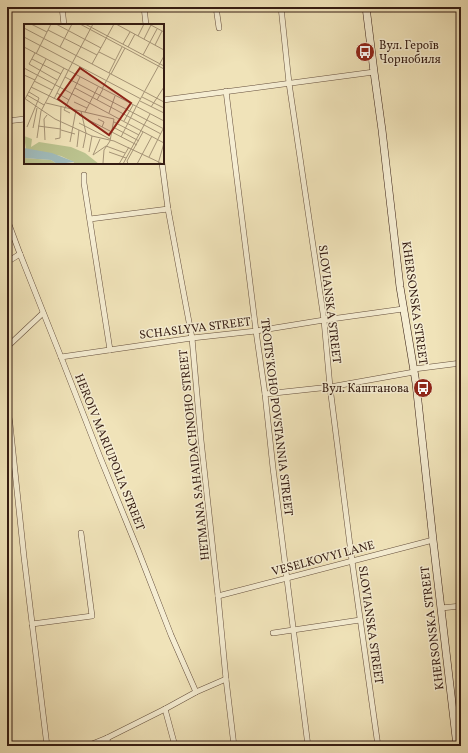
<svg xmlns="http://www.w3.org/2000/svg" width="468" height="753" font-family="Vollkorn,serif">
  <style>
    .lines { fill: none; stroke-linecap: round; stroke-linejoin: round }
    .street-casing { stroke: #644e3c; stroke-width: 6 }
    .secondary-casing { stroke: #351c12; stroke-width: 8 }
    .street { stroke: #f5edd2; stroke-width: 5 }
    .secondary { stroke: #f5edd2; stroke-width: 7 }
    .labels { text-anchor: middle; stroke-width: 3; stroke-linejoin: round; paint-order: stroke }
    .poi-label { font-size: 12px; fill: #351c12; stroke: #f5edd2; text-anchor: start }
    .street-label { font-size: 12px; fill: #351c12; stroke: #f5edd2 }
    .inset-road { fill: none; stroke: #a59376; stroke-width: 1 }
    .view { fill: #8f2418; fill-opacity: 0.15; stroke: #8f2418; stroke-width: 2 }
    .inset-edge { fill: none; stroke: #351c12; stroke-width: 2 }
  </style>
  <rect width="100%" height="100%" fill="#f0e3b9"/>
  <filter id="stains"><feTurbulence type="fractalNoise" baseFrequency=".005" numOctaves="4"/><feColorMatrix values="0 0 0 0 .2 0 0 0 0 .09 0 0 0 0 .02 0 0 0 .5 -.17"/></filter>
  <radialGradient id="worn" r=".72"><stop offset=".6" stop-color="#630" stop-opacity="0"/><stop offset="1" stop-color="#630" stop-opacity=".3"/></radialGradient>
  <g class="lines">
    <g class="street-casing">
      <g id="street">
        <path d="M62 7 64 25"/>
        <path d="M144 7 146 25"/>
        <path d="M216 7 219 28"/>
        <path d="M281 7 289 83 324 320 330 387 352 561 378 746"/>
        <path d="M226 91 256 331 265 394 273 468 308 746"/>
        <path d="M163 100 374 72"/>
        <path d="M7 121 25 119"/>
        <path d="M162 163 168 209 192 338 201 440 218 596 226 679 234 746"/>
        <path d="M84 175V183L110 350"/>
        <path d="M7 219 20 254 61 357 100 457 138 550 171 635 196 692"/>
        <path d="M90 219 168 209"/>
        <path d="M7 262 20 254"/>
        <path d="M7 347 43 313"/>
        <path d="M61 357 192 338 256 331 324 320 403 309"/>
        <path d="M414 369 461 363"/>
        <path d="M265 394 330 387 414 372"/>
        <path d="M7 404 10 424 24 557 47 746"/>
        <path d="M218 596 433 540"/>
        <path d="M441 608 461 606"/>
        <path d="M32 624 92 616 81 533"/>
        <path d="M273 633 360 620"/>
        <path d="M165 709 175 746"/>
        <path d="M107 738 108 746"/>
        <path d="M87 746 107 738 165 709 196 692 226 679"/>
      </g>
    </g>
    <g class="secondary-casing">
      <path id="secondary" d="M366 7 374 72 382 130 400 287 416 383 433 540 457 746"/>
    </g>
    <use href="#street" class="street"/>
    <use href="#secondary" class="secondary"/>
  </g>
  <defs>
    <g id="bus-disc" transform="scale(1)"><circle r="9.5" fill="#8f2418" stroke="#f5edd2"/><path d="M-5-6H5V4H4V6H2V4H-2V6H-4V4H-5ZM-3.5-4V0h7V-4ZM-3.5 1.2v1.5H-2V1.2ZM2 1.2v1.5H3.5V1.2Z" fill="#fff"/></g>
  </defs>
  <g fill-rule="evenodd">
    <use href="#bus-disc" x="365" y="52"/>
    <use href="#bus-disc" x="423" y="388"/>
  </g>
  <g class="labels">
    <g class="poi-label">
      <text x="379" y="49">Вул. Героїв<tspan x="379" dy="14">Чорнобиля</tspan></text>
      <text x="409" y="392" text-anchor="end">Вул. Каштанова</text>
    </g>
    <g class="street-label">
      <text transform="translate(415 303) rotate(82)" y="4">KHERSONSKA STREET</text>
      <text transform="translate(330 304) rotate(83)" y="4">SLOVIANSKA STREET</text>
      <text transform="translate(195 328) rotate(-7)" y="4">SCHASLYVA STREET</text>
      <text transform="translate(277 417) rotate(83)" y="4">TROITS'KOHO POVSTANNIA STREET</text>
      <text transform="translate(110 452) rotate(68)" y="4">HEROIV MARIUPOLIA STREET</text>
      <text transform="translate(194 455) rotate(-96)" y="4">HETMANA SAHAIDACHNOHO STREET</text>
      <text transform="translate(323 558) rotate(-15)" y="4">VESELKOVYI LANE</text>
      <text transform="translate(371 625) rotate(82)" y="4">SLOVIANSKA STREET</text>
      <text transform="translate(432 628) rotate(-97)" y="4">KHERSONSKA STREET</text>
    </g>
  </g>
  <g transform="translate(24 24)">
    <rect width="140" height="140" fill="#f0e3b9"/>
    <path d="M0 112 8 115 7 123 15 118 47 123 61 129 75 140H49L50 138 37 132 2 125ZM0 134 27 136 33 140H0Z" fill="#bbc38f"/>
    <path d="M0 124 28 129 51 138 33 140 27 136 0 134Z" fill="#a0bbbb"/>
    <path class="inset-road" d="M7 0 23 8M32 0 77 24M56 0 140 45M61 0 140 42M92 0 140 26M125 0 140 8M0 4 140 78M24 6 73 31M114 12 120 0M0 13 117 75M120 15 127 1M99 20 106 8M131 21 138 7M0 23 140 97M36 23 48 0M104 23 111 10M75 28 91 36M11 29 5 40 33 56M12 30 27 0M119 31 133 5M8 35 37 50M68 40 90 0M0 44 140 119M44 47 69 0M85 49 98 23M87 50 101 24M0 51 11 56M41 53 140 105M10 57 28 66M7 63 42 80M51 64 137 110M78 65 86 50M33 69 45 76M3 71 20 81M118 73 140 84M0 74 31 95 68 112 90 117 139 140M1 75 22 35M30 75 44 47M73 76 79 65M116 77 140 89M50 78 63 84M22 79 90 95M112 83 140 32M127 83 140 63M57 87 62 109 59 124M61 88 74 63M46 89 40 86 56 53M85 89 91 72M55 91 113 121M74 95 80 98 78 103M100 97 109 81M90 98 115 111M55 99 86 115M14 102 37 105M3 103 15 74 5 68M89 103 115 117M9 104 13 84M37 106 51 110M97 113 112 83M13 114 17 87 40 44M31 115 36 114 37 82M21 116 20 95 23 91M46 118 52 86M53 123 55 106M65 128 68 112M85 128 102 134M69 131 82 122 101 129M69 131 76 115M125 133 139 105M79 139 80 126 86 117 90 95M95 140 105 123M99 140 126 90M104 140 103 137 119 108M113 140 128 112M134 140 140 119"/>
    <path class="view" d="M56 44 107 79 85 111 34 75Z"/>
    <rect width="140" height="140" class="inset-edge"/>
  </g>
  <rect width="468" height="753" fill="none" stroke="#f0e3b9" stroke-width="24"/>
  <rect x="8" y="8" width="452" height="737" fill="none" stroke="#351c12" stroke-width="2"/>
  <rect x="12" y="12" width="444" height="729" fill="none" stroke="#351c12"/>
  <rect width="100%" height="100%" filter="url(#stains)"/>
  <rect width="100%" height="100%" fill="url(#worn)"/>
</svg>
